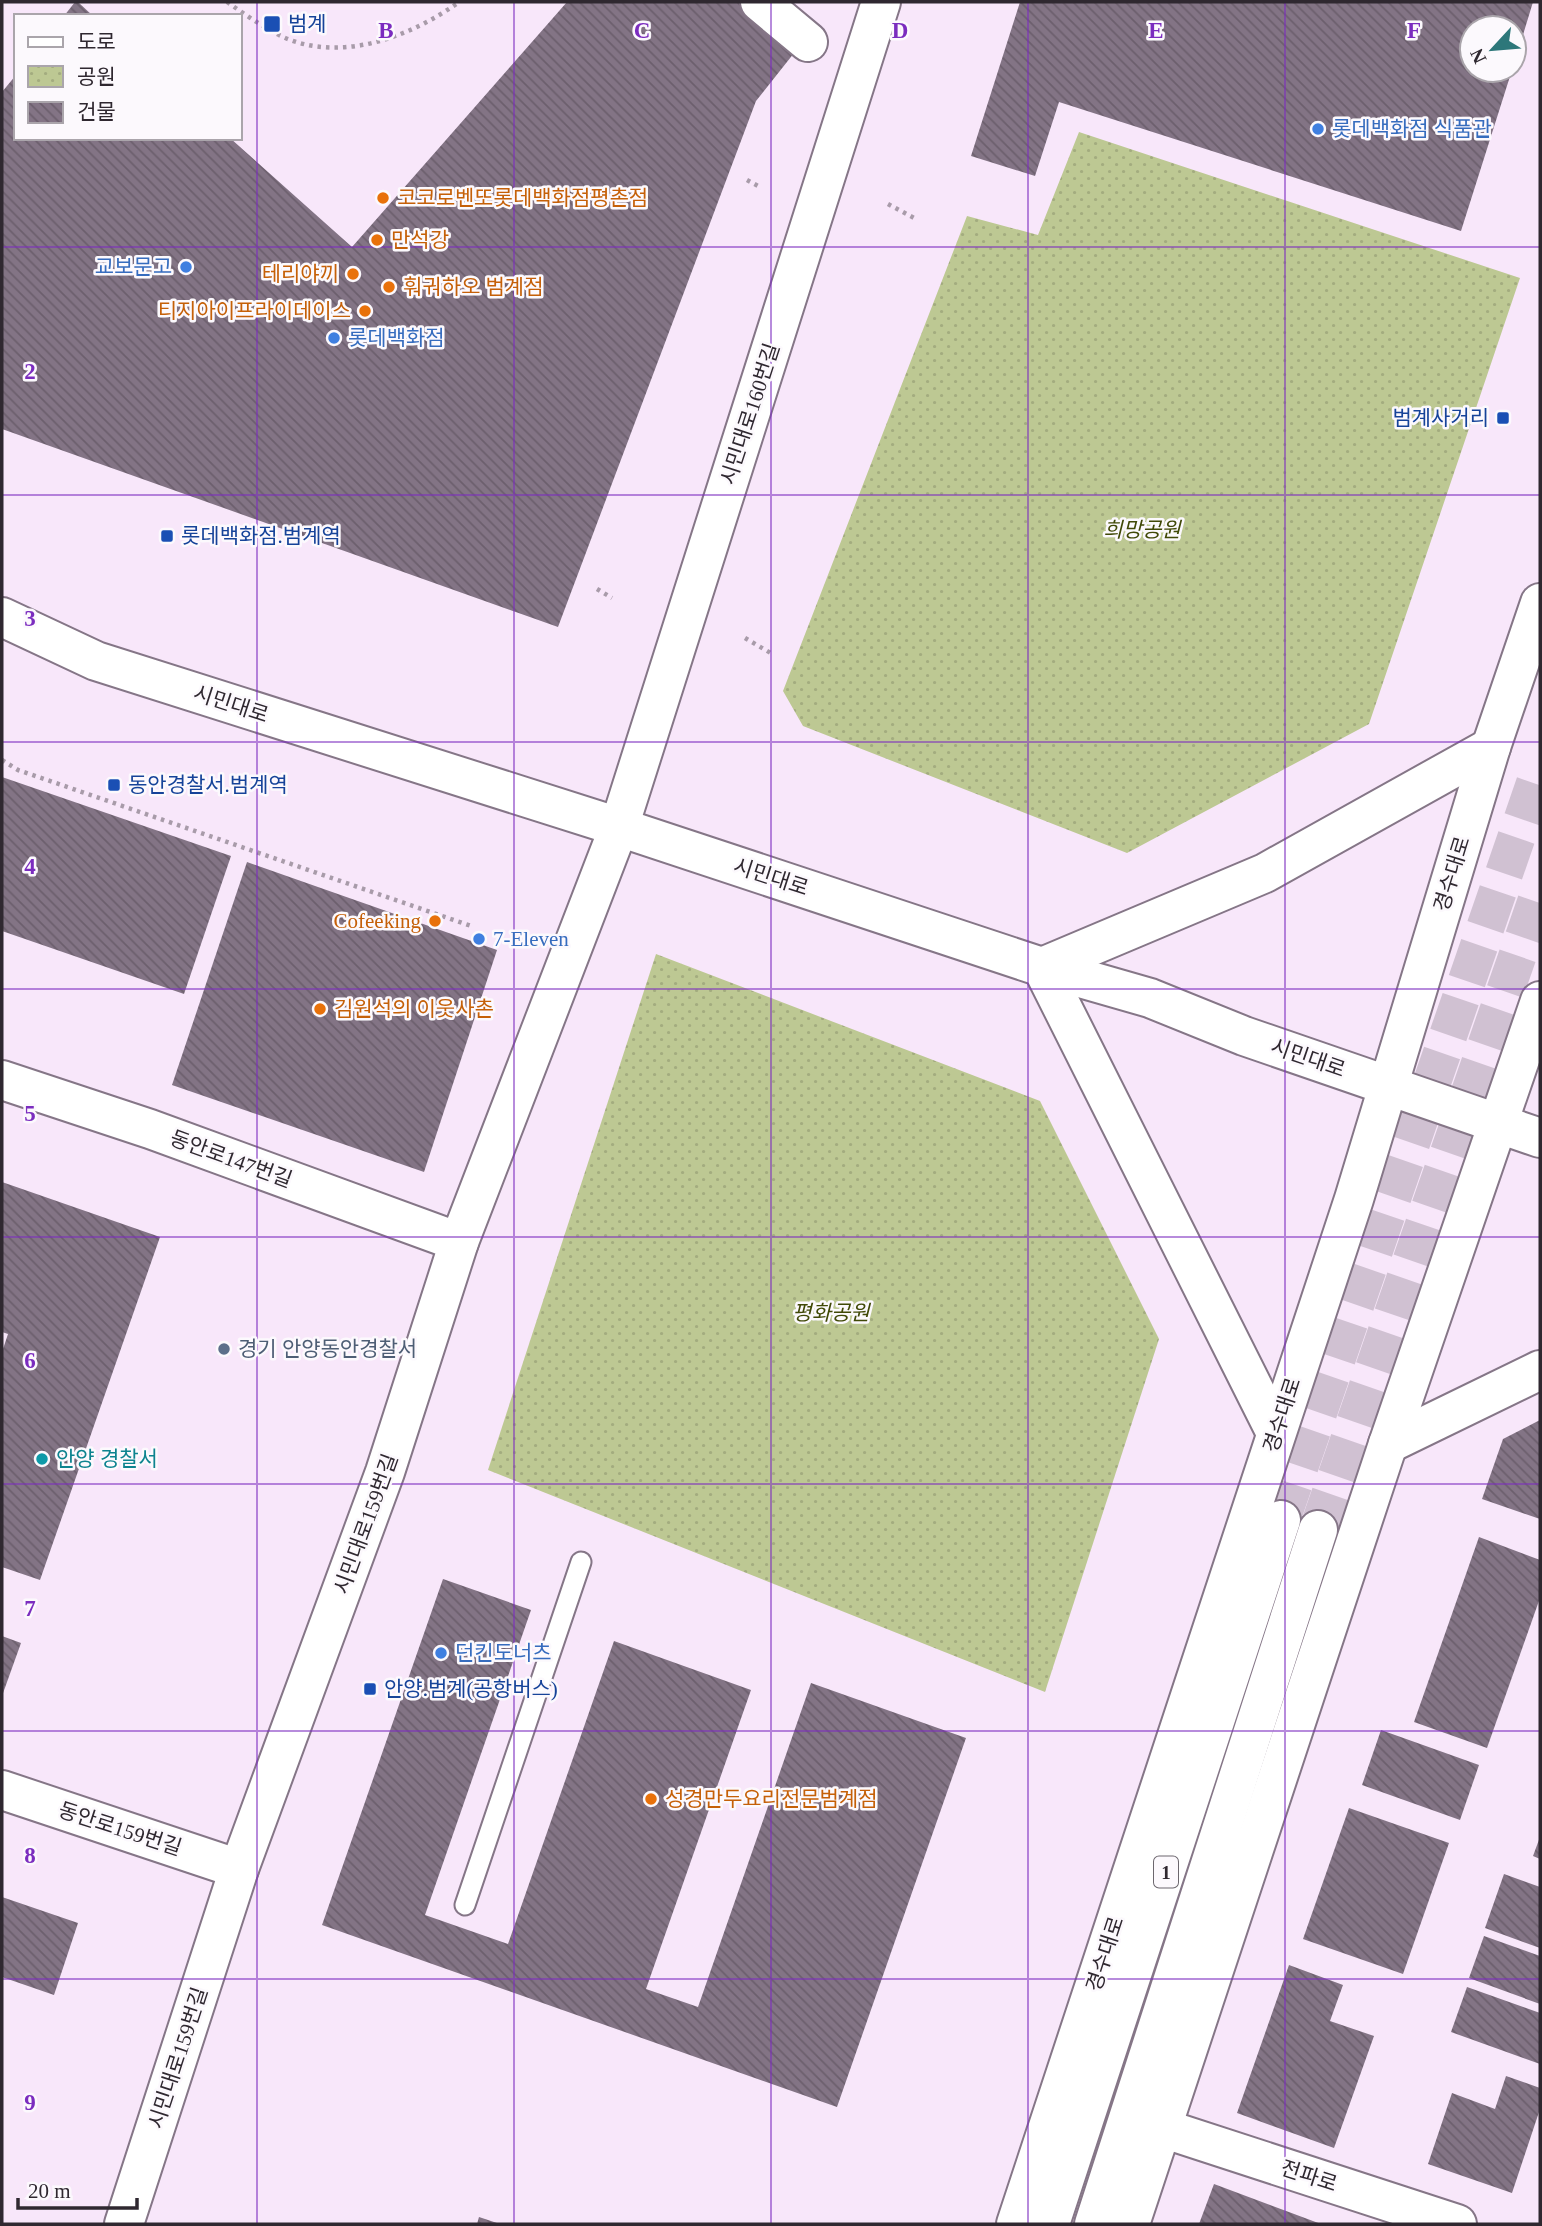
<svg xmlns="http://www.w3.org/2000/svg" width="1542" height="2226" font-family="'Times New Roman','Noto Sans KR',serif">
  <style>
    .park { fill: url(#park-dots) }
    .building { fill: url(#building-back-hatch) }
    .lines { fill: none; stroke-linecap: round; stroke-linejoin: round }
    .primary-tunnel { stroke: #d0c1d2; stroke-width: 38; stroke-dasharray: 38 19; stroke-linecap: butt }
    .lane-casing { stroke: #857687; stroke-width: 23 }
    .street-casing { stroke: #857687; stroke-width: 42 }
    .secondary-casing { stroke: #857687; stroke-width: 42 }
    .primary-casing { stroke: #857687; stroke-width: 42 }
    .path { stroke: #a89ba9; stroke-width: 4.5; stroke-dasharray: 3.5 5; stroke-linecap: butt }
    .lane { stroke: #fff; stroke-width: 19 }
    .street { stroke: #fff; stroke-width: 38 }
    .secondary { stroke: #fff; stroke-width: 38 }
    .primary { stroke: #fff; stroke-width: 38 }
    .grid { fill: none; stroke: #7b2cbf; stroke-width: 2; stroke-opacity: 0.55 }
    .transit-dot { fill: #1a4fb4; stroke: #fcf9fd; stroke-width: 2.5 }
    .shop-dot { fill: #3f7fe0; stroke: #fcf9fd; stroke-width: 2.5 }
    .food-dot { fill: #e8710a; stroke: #fcf9fd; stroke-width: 2.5 }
    .service-dot { fill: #5c6f8a; stroke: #fcf9fd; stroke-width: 2.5 }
    .culture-dot { fill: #0f9aa8; stroke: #fcf9fd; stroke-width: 2.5 }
    .labels { text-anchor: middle; stroke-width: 5; stroke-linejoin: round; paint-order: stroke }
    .shield { fill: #fcf9fd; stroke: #6c676e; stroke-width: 2 }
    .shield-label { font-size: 19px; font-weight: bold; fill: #2f2830 }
    .transit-label { font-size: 21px; fill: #164399; stroke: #fcf9fd; text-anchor: start }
    .shop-label { font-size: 21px; fill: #366cbe; stroke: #fcf9fd; text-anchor: start }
    .food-label { font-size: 21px; fill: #c56008; stroke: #fcf9fd; text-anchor: start }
    .street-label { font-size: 21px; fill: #2f2830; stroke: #fcf9fd }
    .park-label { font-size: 21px; font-style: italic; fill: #404907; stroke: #fcf9fd }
    .service-label { font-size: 21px; fill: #4e5e75; stroke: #fcf9fd; text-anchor: start }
    .culture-label { font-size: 21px; fill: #0d838f; stroke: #fcf9fd; text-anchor: start }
    .grid-label { font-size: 23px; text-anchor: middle; font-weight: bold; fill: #7b2cbf; stroke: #fcf9fd; stroke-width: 5; stroke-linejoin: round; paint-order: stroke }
  </style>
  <defs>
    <pattern id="park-dots" width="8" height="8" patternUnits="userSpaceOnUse" patternTransform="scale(1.75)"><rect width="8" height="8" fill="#bdc893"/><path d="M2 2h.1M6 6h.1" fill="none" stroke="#a3ac7f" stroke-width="1.8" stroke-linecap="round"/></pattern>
    <pattern id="building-back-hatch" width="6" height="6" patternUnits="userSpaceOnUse" patternTransform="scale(1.75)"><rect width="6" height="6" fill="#837485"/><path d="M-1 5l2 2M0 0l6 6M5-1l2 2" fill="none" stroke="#6c5f6d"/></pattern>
  </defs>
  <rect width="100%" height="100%" fill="#f8e7fa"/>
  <g class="park">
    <path d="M1079 132 1520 278 1369 724 1127 853 803 726 783 691 967 216 1038 235Z"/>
    <path d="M656 954 1040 1101 1159 1339 1045 1692 488 1470Z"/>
  </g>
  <g class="building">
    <path d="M75 2H78L93 16H64Z"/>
    <path d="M567 2H752L802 43 756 101 558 627 2 429V92L16 75V138H230L352 247Z"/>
    <path d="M1020 2H1533L1515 61 1514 28H1472V70H1512L1461 231 1059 102 1035 176 971 156Z"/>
    <path d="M2 777 231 856 184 994 2 931Z"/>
    <path d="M247 862 497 950 424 1172 172 1085Z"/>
    <path d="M2 1182 160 1237 40 1580 2 1567V1352L8 1334 2 1332Z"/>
    <path d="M1540 1420V1519L1482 1499 1503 1439Z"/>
    <path d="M1479 1537 1540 1560V1598L1487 1748 1414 1722Z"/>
    <path d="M443 1579 531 1610 425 1915 508 1944 614 1641 751 1690 646 1989 698 2007 811 1683 966 1738 837 2107 322 1925Z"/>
    <path d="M2 1636 21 1643 2 1696Z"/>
    <path d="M1381 1730 1479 1765 1460 1820 1362 1785Z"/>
    <path d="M1349 1808 1449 1843 1403 1974 1303 1939Z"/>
    <path d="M1540 1837V1859L1533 1856Z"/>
    <path d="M1504 1874 1540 1887V1948L1485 1928Z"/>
    <path d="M2 1897 78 1923 54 1995 2 1977Z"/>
    <path d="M1484 1936 1540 1956V2004L1469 1978Z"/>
    <path d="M1289 1965 1343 1985 1330 2021 1374 2036 1334 2148 1237 2113Z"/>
    <path d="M1467 1987 1540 2013V2064L1451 2032Z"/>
    <path d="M1506 2076 1540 2088V2109L1512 2193 1428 2164 1452 2093 1495 2109Z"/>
    <path d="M1214 2184 1321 2224H1199Z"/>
    <path d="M479 2217 500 2224H477Z"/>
  </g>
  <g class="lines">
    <g class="primary-tunnel">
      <path d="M1281 1520 1540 769"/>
      <path d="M1318 1530 1540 891"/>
    </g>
    <g class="lane-casing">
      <path id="lane" d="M465 1905 581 1562"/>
    </g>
    <g class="street-casing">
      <g id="street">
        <path d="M760 2 808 42"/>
        <path d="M2 1080 150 1129 459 1242"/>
        <path d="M2 1790 239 1869"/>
        <path d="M124 2224 239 1869 385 1472 459 1242 619 827 881 2"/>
      </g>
    </g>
    <g class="secondary-casing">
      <g id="secondary">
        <path d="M2 617 96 661 619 827 1042 967 1150 998 1244 1036 1540 1138"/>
        <path d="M1162 2128 1457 2224"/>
      </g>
    </g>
    <g class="primary-casing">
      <g id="primary">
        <path d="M1276 1433 1042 967 1265 873 1491 747"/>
        <path d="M1388 1444 1540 1370"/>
        <path d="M1016 2224 1354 1199 1491 747 1540 603"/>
        <path d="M1050 2224 1281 1520"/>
        <path d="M1094 2224 1318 1530"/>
        <path d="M1130 2224 1388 1444 1540 1001"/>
      </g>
    </g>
    <g class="path">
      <path d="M227 2C243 13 260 25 277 34 336 65 409 38 459 2"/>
      <path d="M747 180 760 187"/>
      <path d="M888 204 918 220"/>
      <path d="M597 589 612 598"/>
      <path d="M745 638 774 655"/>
      <path d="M2 760 18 770 474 927"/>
    </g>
    <use href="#lane" class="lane"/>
    <use href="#street" class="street"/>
    <use href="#secondary" class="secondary"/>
    <use href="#primary" class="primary"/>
  </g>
  <path class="grid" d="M257 2V2224M514 2V2224M771 2V2224M1028 2V2224M1285 2V2224M2 247H1540M2 495H1540M2 742H1540M2 989H1540M2 1237H1540M2 1484H1540M2 1731H1540M2 1979H1540"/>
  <g class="transit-dot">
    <rect x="263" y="15" width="18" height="18" rx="3.5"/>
    <rect x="1496" y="411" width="14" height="14" rx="3.5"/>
    <rect x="160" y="529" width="14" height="14" rx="3.5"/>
    <rect x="107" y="778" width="14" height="14" rx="3.5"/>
    <rect x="363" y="1682" width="14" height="14" rx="3.5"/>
  </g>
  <g class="shop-dot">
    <circle cx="1318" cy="129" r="7"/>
    <circle cx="186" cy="267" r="7"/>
    <circle cx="334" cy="338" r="7"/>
    <circle cx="479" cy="939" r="7"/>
    <circle cx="441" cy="1653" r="7"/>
  </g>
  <g class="food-dot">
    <circle cx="383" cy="198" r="7"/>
    <circle cx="377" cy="240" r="7"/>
    <circle cx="353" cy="274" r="7"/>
    <circle cx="389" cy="287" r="7"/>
    <circle cx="365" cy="311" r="7"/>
    <circle cx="435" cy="921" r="7"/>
    <circle cx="320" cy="1009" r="7"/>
    <circle cx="651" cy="1799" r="7"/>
  </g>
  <circle class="service-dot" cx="224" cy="1349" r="7"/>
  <circle class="culture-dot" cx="42" cy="1459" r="7"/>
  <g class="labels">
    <rect class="shield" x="1154" y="1856.5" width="24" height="31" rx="5"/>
    <g class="shield-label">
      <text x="1166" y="1879">1</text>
    </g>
    <g class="transit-label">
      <text x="288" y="31">범계</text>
      <text x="1489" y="425" text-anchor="end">범계사거리</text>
      <text x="181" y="543">롯데백화점.범계역</text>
      <text x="128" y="792">동안경찰서.범계역</text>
      <text x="384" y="1696">안양.범계(공항버스)</text>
    </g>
    <g class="shop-label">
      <text x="1332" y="136">롯데백화점 식품관</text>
      <text x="172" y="274" text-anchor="end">교보문고</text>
      <text x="348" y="345">롯데백화점</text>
      <text x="493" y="946">7-Eleven</text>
      <text x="455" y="1660">던킨도너츠</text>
    </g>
    <g class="food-label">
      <text x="397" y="205">코코로벤또롯데백화점평촌점</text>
      <text x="391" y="247">만석강</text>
      <text x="339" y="281" text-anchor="end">테리야끼</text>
      <text x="403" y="294">훠궈하오 범계점</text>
      <text x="351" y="318" text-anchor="end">티지아이프라이데이스</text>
      <text x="421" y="928" text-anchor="end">Cofeeking</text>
      <text x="334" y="1016">김원석의 이웃사촌</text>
      <text x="665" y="1806">성경만두요리전문범계점</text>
    </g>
    <g class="street-label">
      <text transform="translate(750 414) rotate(-72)" y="7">시민대로160번길</text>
      <text transform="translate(231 704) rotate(18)" y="7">시민대로</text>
      <text transform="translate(1452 874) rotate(-73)" y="7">경수대로</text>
      <text transform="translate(771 877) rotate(18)" y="7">시민대로</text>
      <text transform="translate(1308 1058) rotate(19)" y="7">시민대로</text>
      <text transform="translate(231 1159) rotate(20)" y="7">동안로147번길</text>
      <text transform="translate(1282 1415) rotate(-72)" y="7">경수대로</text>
      <text transform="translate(366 1524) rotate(-70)" y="7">시민대로159번길</text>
      <text transform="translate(120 1829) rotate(18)" y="7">동안로159번길</text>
      <text transform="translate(1105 1954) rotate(-72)" y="7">경수대로</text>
      <text transform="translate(178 2058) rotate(-72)" y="7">시민대로159번길</text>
      <text transform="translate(1309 2176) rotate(18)" y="7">전파로</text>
    </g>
    <g class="park-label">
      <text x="1142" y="537">희망공원</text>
      <text x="831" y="1320">평화공원</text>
    </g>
    <g class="service-label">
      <text x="238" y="1356">경기 안양동안경찰서</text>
    </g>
    <g class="culture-label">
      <text x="56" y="1466">안양 경찰서</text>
    </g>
  </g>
  <g class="grid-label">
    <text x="386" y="38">B</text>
    <text x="642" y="38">C</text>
    <text x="900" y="38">D</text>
    <text x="1156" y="38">E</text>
    <text x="1414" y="38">F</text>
    <text x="30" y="379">2</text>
    <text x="30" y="626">3</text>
    <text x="30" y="874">4</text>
    <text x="30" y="1121">5</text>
    <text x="30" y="1368">6</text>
    <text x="30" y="1616">7</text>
    <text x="30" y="1863">8</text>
    <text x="30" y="2110">9</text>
  </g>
  <rect width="1542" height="2226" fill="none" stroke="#2f2830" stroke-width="7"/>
  <rect x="14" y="14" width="228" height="126" fill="#fcf9fd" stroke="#aaa5ab" stroke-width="2"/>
  <rect x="28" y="37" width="35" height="10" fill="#ffffff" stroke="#aaa5ab" stroke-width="2"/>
  <text x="77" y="49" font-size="21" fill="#2f2830">도로</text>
  <rect x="28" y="66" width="35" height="21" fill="url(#park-dots)" stroke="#aaa5ab" stroke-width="2"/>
  <text x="77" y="84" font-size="21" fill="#2f2830">공원</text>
  <rect x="28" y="102" width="35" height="21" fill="url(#building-back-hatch)" stroke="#aaa5ab" stroke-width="2"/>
  <text x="77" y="119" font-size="21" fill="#2f2830">건물</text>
  <g transform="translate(1493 49) rotate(244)"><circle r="33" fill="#fcf9fd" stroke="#aaa5ab" stroke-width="2"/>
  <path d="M0-5L12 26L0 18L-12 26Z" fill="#2d777a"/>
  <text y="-10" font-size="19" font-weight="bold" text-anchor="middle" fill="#2f2830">N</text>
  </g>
  <path d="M18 2198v10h119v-10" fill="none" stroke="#2f2830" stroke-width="3.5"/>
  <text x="28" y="2198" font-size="21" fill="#2f2830" stroke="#fcf9fd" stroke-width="5" paint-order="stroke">20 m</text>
</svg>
